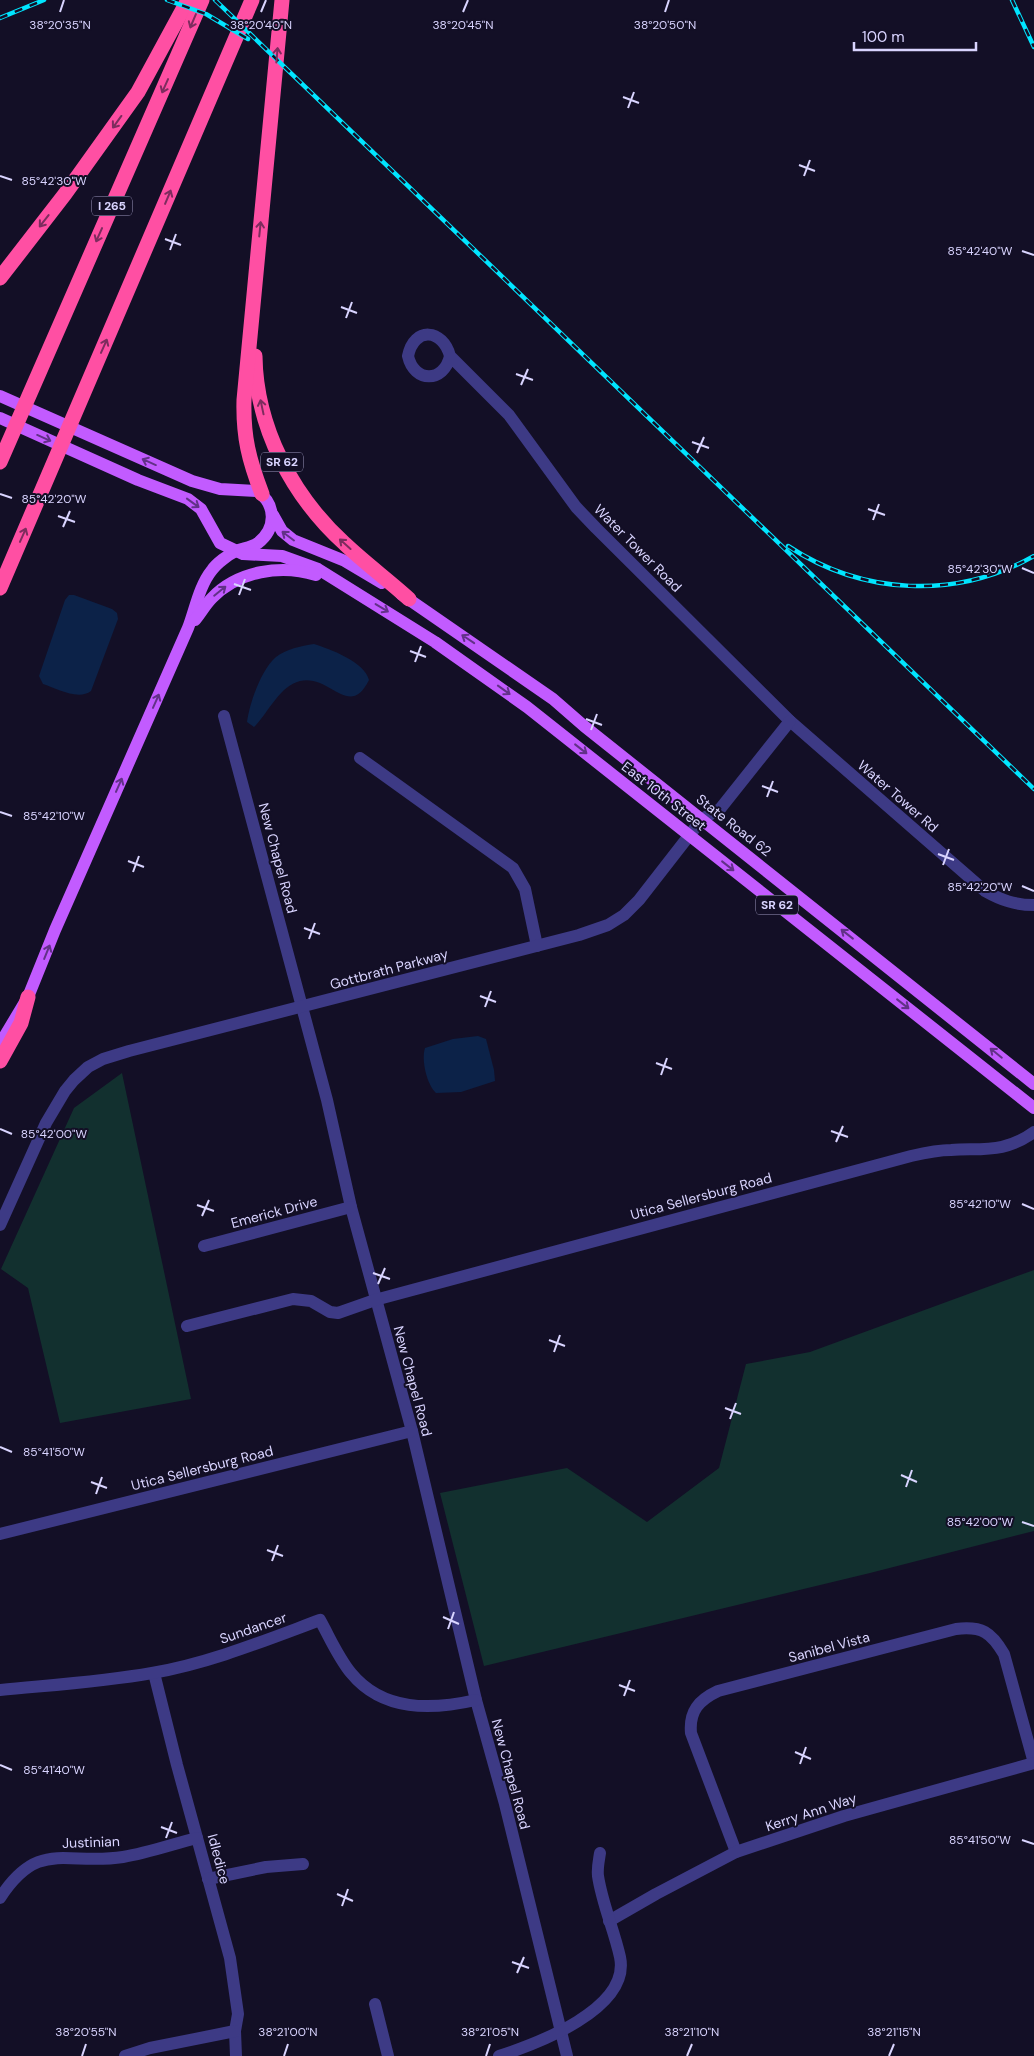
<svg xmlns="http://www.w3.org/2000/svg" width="1034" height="2056" font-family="'DM Sans',sans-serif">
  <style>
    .green { fill: #12302f }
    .water { fill: #0c2248 }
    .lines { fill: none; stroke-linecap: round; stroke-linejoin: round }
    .minor { stroke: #3d3a85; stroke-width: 12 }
    .major { stroke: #c25bff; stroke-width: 12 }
    .highway { stroke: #ff4fa3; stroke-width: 15 }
    .rail-casing { stroke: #00e5ff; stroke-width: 4.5 }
    .rail { stroke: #130f26; stroke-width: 2.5; stroke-dasharray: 8; stroke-linecap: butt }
    .oneway { stroke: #7d2c5e }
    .oneway2 { stroke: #623188 }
    .ticks { fill: none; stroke: #d9d4ff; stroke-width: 2 }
    .labels { text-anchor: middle; stroke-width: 4; stroke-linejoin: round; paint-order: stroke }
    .shield { fill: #130f26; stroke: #9e99be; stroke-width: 1 }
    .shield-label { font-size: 12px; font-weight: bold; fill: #d9d4ff }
    .street-label { font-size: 14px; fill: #d9d4ff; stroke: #130f26 }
    .ticks-label { font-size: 12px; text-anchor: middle; fill: #d9d4ff; stroke: #130f26; stroke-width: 4; stroke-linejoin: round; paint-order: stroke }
  </style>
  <rect width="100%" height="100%" fill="#130f26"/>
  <g class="green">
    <path d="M122 1073 191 1399 60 1423 28 1288 1 1269 74 1108Z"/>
    <path d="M1034 1270V1531L870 1573 484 1666 440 1493 567 1468 647 1522 719 1468 746 1364 810 1352Z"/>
  </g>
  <g class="water">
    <path d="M69 595H74L112 609 117 613 118 619 91 691C78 701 56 688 43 684L39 676 65 600Z"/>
    <path d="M314 644C330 649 365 662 369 680 349 720 331 674 300 681 280 686 269 711 256 725L254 727 247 722C250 702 261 670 276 657 286 649 301 646 314 644Z"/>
    <path d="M478 1036 486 1039 494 1070 495 1081 461 1092 436 1093C427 1085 421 1060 425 1048L453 1039Z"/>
  </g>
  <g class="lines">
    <g class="minor">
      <path d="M450 356C444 383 414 383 408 356 414 326 443 329 450 356L509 415 576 507 596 528 790 721 985 891C1001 900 1015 905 1034 905"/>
      <path d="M224 716 327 1100 351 1207 412 1431 476 1700 505 1804 567 2056"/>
      <path d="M360 758 513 868 525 889 537 946"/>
      <path d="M0 1225 46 1123 65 1091 74 1080 88 1067 103 1059 129 1051 579 935 608 925 624 915 639 900 702 819 720 809 790 721"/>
      <path d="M204 1246 351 1207"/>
      <path d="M187 1326 293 1299 311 1301 330 1312 338 1313 375 1300 911 1156C924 1153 937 1150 951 1150 984 1148 1005 1153 1034 1132"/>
      <path d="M0 1534 412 1431"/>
      <path d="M154 1673 177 1765 230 1958 238 2014 235 2031 236 2056"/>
      <path d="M0 1690C51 1685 102 1682 152 1673 210 1663 266 1640 320 1620 330 1638 338 1657 351 1673 383 1712 432 1710 476 1700"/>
      <path d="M736 1852 691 1733C689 1711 699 1700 718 1691L956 1629C982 1626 991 1632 1004 1654L1034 1763"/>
      <path d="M208 1879 266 1867 303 1864"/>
      <path d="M0 1898C39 1838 66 1866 123 1857 148 1853 173 1844 197 1838"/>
      <path d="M609 1921 656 1894 736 1852 844 1816 1034 1763"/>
      <path d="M375 2004 388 2056"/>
      <path d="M125 2056 150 2048 235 2031"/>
      <path d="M499 2056C536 2044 631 2009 620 1957 614 1930 602 1903 598 1876 597 1868 599 1860 600 1853"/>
    </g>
    <g class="major">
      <path d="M0 396 192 481 220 489 257 491C276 504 277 528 258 543 251 548 243 548 236 551 228 555 217 563 212 570 199 586 195 610 188 628L55 930 28 997 0 1044"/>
      <path d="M0 418 138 480 188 499 201 509 220 543 243 554 282 556 318 569 435 642 527 707 1034 1108"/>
      <path d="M273 515 282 531 293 540 345 561 382 583"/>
      <path d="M401 594 553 699 584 726 1034 1084"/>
      <path d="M195 620C201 613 205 605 212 598 238 571 281 564 316 575"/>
    </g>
    <g class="highway">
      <path d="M0 278 65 194 138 92 188 0"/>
      <path d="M255 356C256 427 292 496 345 544 365 563 388 580 409 599"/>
      <path d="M0 462 202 0"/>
      <path d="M262 494C249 460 243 437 244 400L282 0"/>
      <path d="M0 588 252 0"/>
      <path d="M0 1061 21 1023 28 997"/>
    </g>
    <g class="rail-casing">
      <g id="rail">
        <path d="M167 0 206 14 248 39"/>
        <path d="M215 0 1034 789"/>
        <path d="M1012 0 1034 47"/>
        <path d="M0 18 44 0"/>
        <path d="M788 546C862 595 956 600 1034 556"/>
      </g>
    </g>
    <use href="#rail" class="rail"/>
  </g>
  <defs><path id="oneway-shaft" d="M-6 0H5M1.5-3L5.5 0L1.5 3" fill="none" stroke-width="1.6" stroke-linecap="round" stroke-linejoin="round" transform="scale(1.25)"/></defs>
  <g class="oneway">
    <use href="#oneway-shaft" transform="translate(193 21) rotate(113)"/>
    <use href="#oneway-shaft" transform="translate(277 55) rotate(-85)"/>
    <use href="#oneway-shaft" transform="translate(165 86) rotate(114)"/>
    <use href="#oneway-shaft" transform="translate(117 122) rotate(126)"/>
    <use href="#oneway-shaft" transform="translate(168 197) rotate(-67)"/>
    <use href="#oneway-shaft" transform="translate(44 221) rotate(128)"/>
    <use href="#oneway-shaft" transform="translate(260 229) rotate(-84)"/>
    <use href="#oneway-shaft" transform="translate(99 235) rotate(114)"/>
    <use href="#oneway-shaft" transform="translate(104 346) rotate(-66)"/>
    <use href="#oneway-shaft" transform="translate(262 407) rotate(-102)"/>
    <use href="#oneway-shaft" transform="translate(23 535) rotate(-66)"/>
    <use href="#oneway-shaft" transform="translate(345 544) rotate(-138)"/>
  </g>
  <g class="oneway2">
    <use href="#oneway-shaft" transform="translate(44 438) rotate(24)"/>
    <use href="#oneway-shaft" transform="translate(149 462) rotate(-156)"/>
    <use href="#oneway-shaft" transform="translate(193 503) rotate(36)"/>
    <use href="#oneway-shaft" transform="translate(288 536) rotate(-143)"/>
    <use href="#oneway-shaft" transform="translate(220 591) rotate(-39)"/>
    <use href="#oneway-shaft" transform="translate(382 608) rotate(31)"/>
    <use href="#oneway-shaft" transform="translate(468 639) rotate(-146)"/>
    <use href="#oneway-shaft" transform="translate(504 690) rotate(36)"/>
    <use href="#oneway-shaft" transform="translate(156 701) rotate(-66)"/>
    <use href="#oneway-shaft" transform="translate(581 749) rotate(38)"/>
    <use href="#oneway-shaft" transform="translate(119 785) rotate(-66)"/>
    <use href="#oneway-shaft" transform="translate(728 866) rotate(38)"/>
    <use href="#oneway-shaft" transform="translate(847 934) rotate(-142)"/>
    <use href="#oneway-shaft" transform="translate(47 952) rotate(-68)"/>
    <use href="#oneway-shaft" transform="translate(903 1004) rotate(38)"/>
    <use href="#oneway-shaft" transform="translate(996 1053) rotate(-141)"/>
  </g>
  <path class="ticks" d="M60 12 64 0M261 12 266 0M463 12 468 0M665 12 669 0M623 97 639 103M628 108 634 92M799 165 815 171M0 176 12 180M804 176 810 160M165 239 181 245M170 250 176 234M1022 251 1034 255M341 307 357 313M346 318 352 302M516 374 533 380M521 385 528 369M692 442 709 448M697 453 704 437M0 494 12 498M868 509 885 515M58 516 75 522M873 520 879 504M63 527 70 511M1022 568 1034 573M234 584 251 590M239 595 245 579M410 651 426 657M415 662 421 646M586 719 602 725M591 730 597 714M762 786 778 792M767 797 773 781M0 812 12 816M938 854 954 860M128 861 144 867M943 865 949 849M133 872 139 856M1022 886 1034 891M304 928 320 934M309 939 315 923M480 996 496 1002M485 1007 491 991M656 1063 672 1069M661 1075 667 1058M0 1129 12 1134M831 1131 848 1137M836 1142 843 1126M1022 1204 1034 1209M197 1205 214 1211M202 1216 209 1200M373 1273 390 1279M378 1284 385 1268M549 1340 565 1346M554 1352 560 1335M725 1408 741 1414M730 1419 736 1403M0 1447 12 1452M901 1475 917 1482M91 1482 107 1488M906 1487 912 1470M96 1494 102 1477M1022 1522 1034 1526M267 1550 283 1556M272 1561 278 1545M443 1617 459 1624M448 1629 454 1612M619 1685 635 1691M624 1696 630 1680M795 1752 811 1759M800 1764 806 1747M0 1765 12 1770M161 1827 177 1833M166 1838 172 1822M1022 1840 1034 1844M337 1894 353 1901M342 1906 348 1889M512 1962 529 1968M517 1973 524 1957M82 2056 86 2044M284 2056 288 2044M486 2056 490 2044M687 2056 692 2044M889 2056 894 2044"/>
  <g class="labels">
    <g class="shield">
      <rect x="92" y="196.5" width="40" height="19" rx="4"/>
      <rect x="261" y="452.5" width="42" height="19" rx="4"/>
      <rect x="756" y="895.5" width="42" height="19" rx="4"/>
    </g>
    <g class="shield-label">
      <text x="112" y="210">I 265</text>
      <text x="282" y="466">SR 62</text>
      <text x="777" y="909">SR 62</text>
    </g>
    <g class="street-label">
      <text transform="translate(638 548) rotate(45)" y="5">Water Tower Road</text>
      <text transform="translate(664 796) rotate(38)" y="5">East 10th Street</text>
      <text transform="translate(898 796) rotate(41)" y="5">Water Tower Rd</text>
      <text transform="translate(734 825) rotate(38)" y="5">State Road 62</text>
      <text transform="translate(278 858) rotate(75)" y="5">New Chapel Road</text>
      <text transform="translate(389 969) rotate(-15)" y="5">Gottbrath Parkway</text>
      <text transform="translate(701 1196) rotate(-15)" y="5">Utica Sellersburg Road</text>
      <text transform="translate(274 1212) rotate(-15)" y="5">Emerick Drive</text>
      <text transform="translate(413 1381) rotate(75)" y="5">New Chapel Road</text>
      <text transform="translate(202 1468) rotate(-14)" y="5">Utica Sellersburg Road</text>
      <text transform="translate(253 1628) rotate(-19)" y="5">Sundancer</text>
      <text transform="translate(829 1647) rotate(-15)" y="5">Sanibel Vista</text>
      <text transform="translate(511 1774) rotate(75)" y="5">New Chapel Road</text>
      <text transform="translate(811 1812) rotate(-18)" y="5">Kerry Ann Way</text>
      <text transform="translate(91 1842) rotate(-2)" y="5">Justinian</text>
      <text transform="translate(219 1859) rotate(75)" y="5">Idledice</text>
    </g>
  </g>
  <g class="ticks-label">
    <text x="261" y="29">38°20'40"N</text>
    <text x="463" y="29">38°20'45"N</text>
    <text x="60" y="29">38°20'35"N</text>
    <text x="665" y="29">38°20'50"N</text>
    <text x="54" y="185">85°42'30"W</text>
    <text x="980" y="255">85°42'40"W</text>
    <text x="54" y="503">85°42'20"W</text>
    <text x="980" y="573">85°42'30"W</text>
    <text x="54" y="820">85°42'10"W</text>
    <text x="980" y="891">85°42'20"W</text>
    <text x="54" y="1138">85°42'00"W</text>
    <text x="980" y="1208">85°42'10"W</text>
    <text x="54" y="1456">85°41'50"W</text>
    <text x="980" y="1526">85°42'00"W</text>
    <text x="54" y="1774">85°41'40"W</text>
    <text x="980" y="1844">85°41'50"W</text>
    <text x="86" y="2036">38°20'55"N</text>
    <text x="288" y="2036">38°21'00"N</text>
    <text x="490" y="2036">38°21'05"N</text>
    <text x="692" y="2036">38°21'10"N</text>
    <text x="894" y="2036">38°21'15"N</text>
  </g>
  <path d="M854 42v8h122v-8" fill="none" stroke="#d9d4ff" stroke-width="2.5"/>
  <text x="862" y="42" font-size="15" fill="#d9d4ff" stroke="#130f26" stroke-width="4" paint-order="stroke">100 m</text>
</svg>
